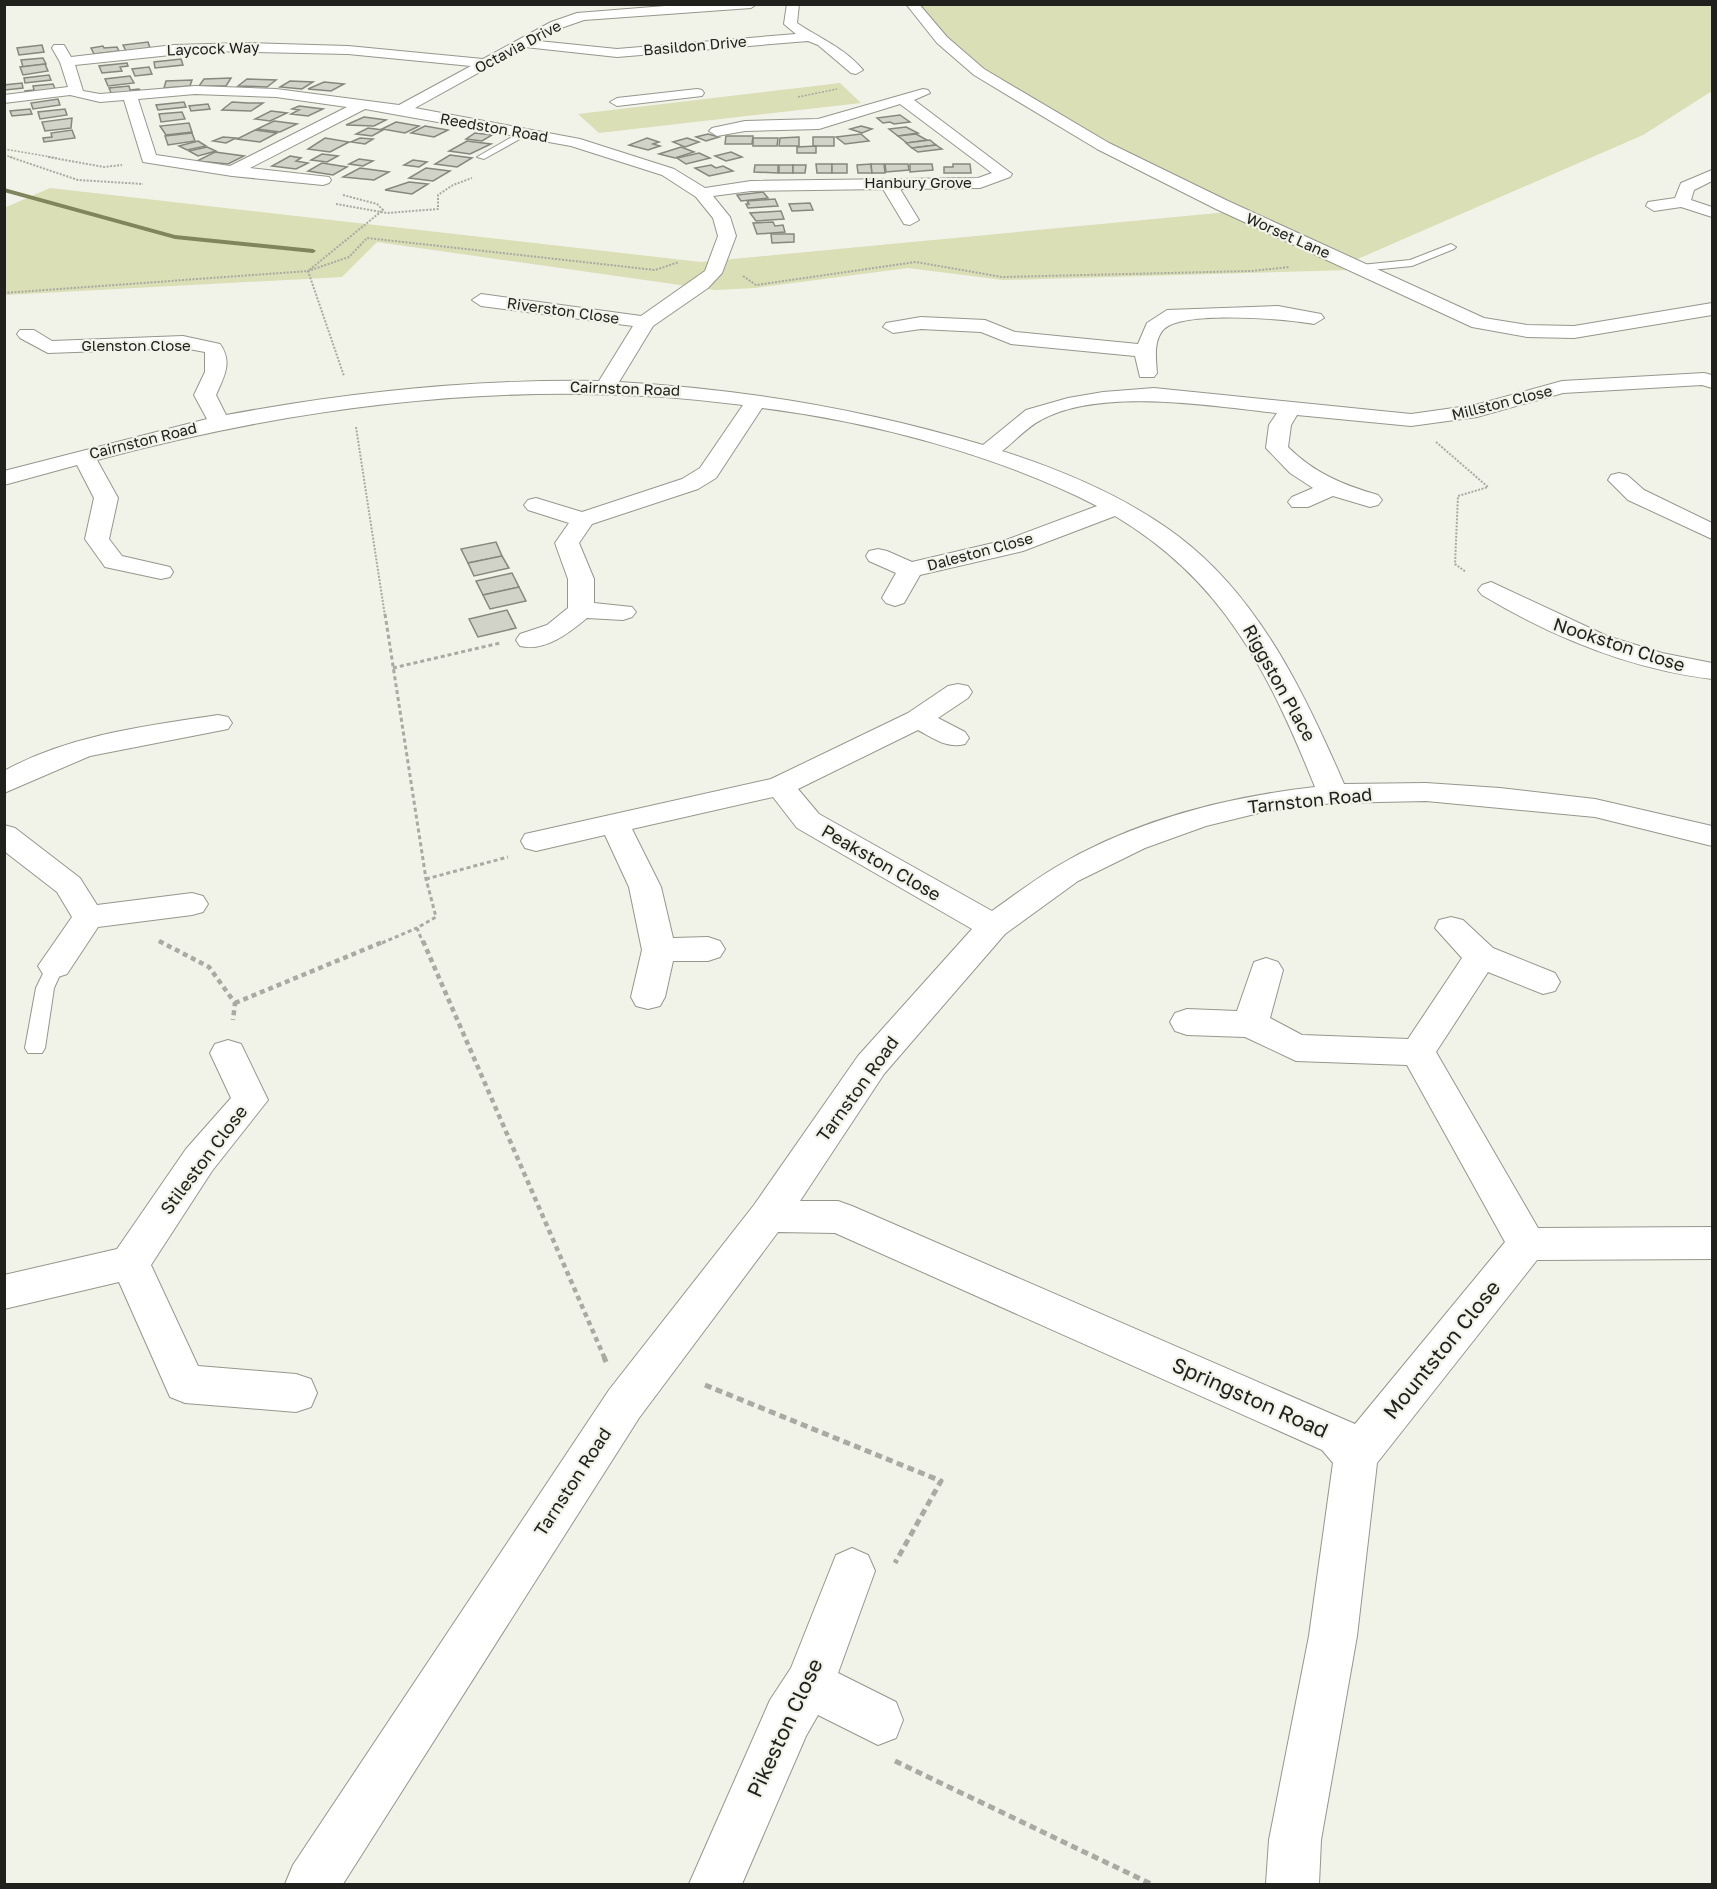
<svg xmlns="http://www.w3.org/2000/svg" width="1717" height="1889" font-family="'Golos Text',sans-serif">
  <style>
    .green { fill: #dadfb6 }
    .lines { fill: none; stroke-linecap: round; stroke-linejoin: round }
    .stream { fill: #81855b; fill-rule: evenodd }
    .building { fill: #d1d2c8; stroke: #86887e; stroke-width: 1.5 }
    .service-casing { stroke: #95978d; stroke-width: 2 }
    .minor-casing { stroke: #95978d; stroke-width: 2 }
    .path-far4 { stroke: #a9aaa2; stroke-width: 1.5; stroke-dasharray: 2 1.5; stroke-linecap: butt }
    .path-far3 { stroke: #a9aaa2; stroke-width: 2; stroke-dasharray: 2 1.5; stroke-linecap: butt }
    .path-far2 { stroke: #a9aaa2; stroke-width: 3; stroke-dasharray: 4 3; stroke-linecap: butt }
    .path-far1 { stroke: #a9aaa2; stroke-width: 4.5; stroke-dasharray: 5 4; stroke-linecap: butt }
    .path { stroke: #a9aaa2; stroke-width: 5; stroke-dasharray: 7 4.5; stroke-linecap: butt }
    .service { fill: #fff; fill-rule: evenodd }
    .minor { fill: #fff; fill-rule: evenodd }
    .labels { text-anchor: middle; stroke-width: 4.5; stroke-linejoin: round; paint-order: stroke }
    .far-street-label { font-size: 15px; fill: #20211d; stroke: #f1f2e8 }
    .street-label { font-size: 18px; fill: #20211d; stroke: #f1f2e8 }
    .near-street-label { font-size: 21px; fill: #20211d; stroke: #f1f2e8 }
  </style>
  <rect width="100%" height="100%" fill="#f1f2e8"/>
  <g class="green">
    <path d="M920 5H1712V91L1643 135 1353 261 1108 144 986 70 946 41Z"/>
    <path d="M840 83 861 103 599 133 578 114Z"/>
    <path d="M50 188 701 262 1228 212 1352 270 1003 280 908 268 755 288 715 290 377 242 342 277 5 295 4 208Z"/>
  </g>
  <g class="lines">
    <path class="stream" d="M4 188 175 235 313 249 316 251 313 253 175 239 4 192Z"/>
  </g>
  <g class="building">
    <path d="M148 42 150 48 137 50 126 51 123 45Z"/>
    <path d="M42 45 44 52 19 55 17 48Z"/>
    <path d="M103 46 104 48 117 47 119 51 94 54 91 48Z"/>
    <path d="M43 58 46 64 23 67 21 60Z"/>
    <path d="M181 59 183 65 155 68 154 62Z"/>
    <path d="M127 63 128 66 120 67 122 71 102 73 99 66Z"/>
    <path d="M45 64 48 71 23 75 20 67Z"/>
    <path d="M149 67 152 74 135 76 132 69Z"/>
    <path d="M49 75 51 80 25 83 24 78Z"/>
    <path d="M130 76 134 83 108 86 105 79Z"/>
    <path d="M231 78 226 86H199L204 79Z"/>
    <path d="M247 79 276 80 267 87 238 86Z"/>
    <path d="M192 80 190 86 164 88 166 81Z"/>
    <path d="M290 81 313 82 302 89 280 87Z"/>
    <path d="M324 82 344 84 331 91 308 89Z"/>
    <path d="M22 83 23 88 5 90 4 85Z"/>
    <path d="M53 84 56 91 26 94 25 91 34 90 33 86Z"/>
    <path d="M129 86 130 90 139 89 141 91 112 95 109 88Z"/>
    <path d="M58 99 60 105 33 109 31 103Z"/>
    <path d="M184 102 186 107 158 110 156 105Z"/>
    <path d="M232 102 248 103H263L251 111 222 110Z"/>
    <path d="M208 104 210 109 191 111 189 106Z"/>
    <path d="M299 106 323 109 308 116 291 114 299 110 292 109Z"/>
    <path d="M30 109 32 114 12 116 10 111Z"/>
    <path d="M65 109 67 115 40 119 38 112Z"/>
    <path d="M271 111 287 113 270 121 255 119Z"/>
    <path d="M182 112 185 119 161 122 159 114Z"/>
    <path d="M900 115 910 122 894 124 890 122 883 123 877 118Z"/>
    <path d="M364 117 386 120 374 126 346 125Z"/>
    <path d="M72 118 71 128 45 131 42 122Z"/>
    <path d="M274 121 297 124 280 132 257 129Z"/>
    <path d="M396 122 419 126 405 133 382 129Z"/>
    <path d="M189 123 192 132 166 135 160 126Z"/>
    <path d="M425 126 448 130 434 137 411 133Z"/>
    <path d="M861 126 872 129 862 133 850 129Z"/>
    <path d="M906 127 918 133 898 136 889 129Z"/>
    <path d="M368 128 383 130 372 136 356 134Z"/>
    <path d="M72 130 75 138 44 142 43 138 52 137 51 133Z"/>
    <path d="M255 130 277 133 260 142 237 139Z"/>
    <path d="M192 133 195 141 168 145 165 136Z"/>
    <path d="M475 133 492 135 482 141 466 139Z"/>
    <path d="M708 134 719 137 706 141 696 137Z"/>
    <path d="M861 134 869 141 845 144 836 137Z"/>
    <path d="M916 134 927 140 907 143 898 136Z"/>
    <path d="M726 136H753L752 144H725Z"/>
    <path d="M223 137 236 138 226 143 213 141Z"/>
    <path d="M799 137V146H779L780 138Z"/>
    <rect x="813" y="137" width="21" height="9"/>
    <path d="M325 138 349 142 330 152 308 149Z"/>
    <path d="M360 138 373 139 365 144 351 142Z"/>
    <path d="M647 138 659 142 653 144 660 146 648 150 629 145Z"/>
    <path d="M687 138 699 142 685 147 673 142Z"/>
    <path d="M753 138H778L777 146H753Z"/>
    <path d="M930 140 936 145 912 148 906 143Z"/>
    <path d="M198 141 206 146 187 150 179 146Z"/>
    <path d="M467 141 491 144 470 154 449 151Z"/>
    <path d="M936 145 942 149 918 152 912 148Z"/>
    <path d="M816 146V153H797V147Z"/>
    <path d="M207 147 216 151 198 156 189 151Z"/>
    <path d="M681 147 694 152 675 158 659 154Z"/>
    <path d="M215 152 244 156 228 164 197 161Z"/>
    <path d="M731 152 742 157 726 161 715 156Z"/>
    <path d="M699 153 710 158 686 164 677 158Z"/>
    <path d="M322 154 338 156 327 162 311 160Z"/>
    <path d="M450 155 472 158 457 167 435 164Z"/>
    <path d="M290 156 301 158 296 161 308 163 296 169 272 166Z"/>
    <path d="M359 159 373 161 363 166 349 164Z"/>
    <path d="M413 160 427 162 419 167 404 165Z"/>
    <path d="M322 163 347 167 333 175 308 171Z"/>
    <path d="M816 164H832V173H817Z"/>
    <rect x="832" y="164" width="15" height="9"/>
    <path d="M871 164 872 173H858L857 165Z"/>
    <path d="M871 164H884L885 173H872Z"/>
    <path d="M885 164H908L909 170 886 172Z"/>
    <path d="M910 164H932L933 170 910 172Z"/>
    <path d="M953 164H970L971 173H944V167H953Z"/>
    <path d="M711 165 716 168 723 166 733 171 709 176 695 168Z"/>
    <path d="M755 165H778V173L754 172Z"/>
    <rect x="779" y="165" width="14" height="8"/>
    <path d="M793 165H806L805 173H793Z"/>
    <path d="M360 168 389 172 374 180 343 177Z"/>
    <path d="M426 168 450 171 433 181 409 178Z"/>
    <path d="M409 182 428 184 412 194 385 190Z"/>
    <path d="M763 192 768 198 741 201 737 195Z"/>
    <path d="M775 199 778 206 748 208 746 204H749L747 201Z"/>
    <path d="M810 203 813 210 792 211 789 204Z"/>
    <path d="M781 211 784 219 756 221 750 213Z"/>
    <path d="M773 222 775 226 783 225 785 232 757 234 753 223Z"/>
    <path d="M771 234H794V242L772 243Z"/>
    <path d="M496 542 502 556 468 563 461 549Z"/>
    <path d="M502 556 509 568 474 576 468 563Z"/>
    <path d="M512 573 519 587 483 595 476 581Z"/>
    <path d="M519 587 526 601 490 609 483 595Z"/>
    <path d="M507 610 516 628 478 637 469 619Z"/>
  </g>
  <g class="lines">
    <g class="service-casing">
      <g id="service">
        <path d="M524 130 527 135 484 159 477 157Z"/>
        <path d="M1451 244 1456 247 1454 249 1412 266 1361 271 1356 268 1361 265 1410 260Z"/>
        <path d="M55 960 61 961 64 966 54 988 45 1048 42 1053H28L25 1048 36 988 49 961Z"/>
      </g>
    </g>
    <g class="minor-casing">
      <g id="minor">
        <path d="M690 4H757L751 8 584 20 561 28 538 41 617 49 796 34 784 24 787 4H799L797 23C819 38 845 48 863 70L856 74 851 73 818 45 808 41 617 57 525 47 415 108 580 139 674 169 705 188 751 181 978 178 992 173 900 104 819 129 745 131 717 136 709 131 712 128 745 121 818 119 923 89 928 90 930 93 914 100 1012 174 1010 177 980 188 900 189 919 220 910 225 904 224 883 189 751 191 713 196 730 217 736 236 722 273 708 288 653 326 619 382C743 389 863 409 983 445L1026 410 1068 398 1103 392 1154 388 1411 414 1475 405 1562 381 1704 373 1712 375V388L1702 385 1563 393 1477 417 1411 426 1297 415 1291 425 1288 447C1314 473 1343 485 1378 495L1382 500 1378 505 1370 507 1333 496 1308 507H1292L1288 502 1292 497 1313 488 1290 473 1266 448 1269 425 1277 413C1212 406 1100 387 1041 420 1027 427 1015 441 1002 451 1064 471 1126 497 1178 536 1259 597 1305 694 1344 784L1426 783 1500 788 1595 799 1712 826V846L1595 817 1426 801 1333 803 1267 811 1206 826 1145 848 1078 881 1005 934 884 1074 800 1201H838L852 1206 1355 1424 1505 1242 1407 1065 1296 1061 1245 1037 1187 1035 1175 1031 1170 1022 1175 1013 1187 1009 1237 1011 1254 962 1266 958 1278 962 1283 970 1270 1018 1302 1035 1408 1039 1462 958 1435 928 1439 920 1451 917 1463 920 1493 948 1555 973 1560 982 1555 991 1543 994 1488 972 1436 1052 1538 1228 1712 1227V1259L1537 1260 1377 1463 1357 1636 1321 1840 1319 1884H1266L1269 1840 1309 1636 1333 1463 1322 1450 835 1233 778 1232 639 1418 343 1884H285L293 1865 609 1390 754 1205 858 1056 972 929 797 828 773 797 632 829 661 887 673 938 708 937 720 941 725 949 720 957 708 961H673L665 997 660 1006 648 1009 636 1006 631 997 642 950 629 887 605 835 536 851 525 848 521 841 525 834 771 779 908 713 948 686 958 684 968 686 972 692 968 698 938 718 965 732 969 738 965 744C947 749 933 738 918 730L798 789 819 814 992 911C1013 896 1034 880 1056 867 1133 821 1226 797 1315 787 1269 673 1224 581 1115 516L1023 551 920 575 904 603 895 606 886 603 882 598 896 573 869 561 866 556 869 551 878 549 887 551 912 562 1006 540 1097 506C997 455 874 422 762 408L716 478 698 489 592 524 579 543 594 579V603L632 607 636 612 632 617 623 620 587 618C569 633 545 652 520 646L516 640 520 634 547 625 568 608V579L555 543 569 523 528 510 524 505 528 500 536 498 582 512 682 479 700 468 743 405C525 377 309 403 97 460L118 498 109 539 122 556 170 567 173 572 170 577 161 579 105 567 85 539 94 498 77 465 4 485V471L207 419 194 395 205 372V352L183 348 48 353 20 338 17 334 20 330H34L52 341 183 336 220 344C233 362 224 377 216 395L226 415C350 392 473 379 599 381L633 326 481 306 472 300 481 294 641 316 705 271 718 236 713 218 696 197 662 175 571 146 365 109 250 168 329 177 331 180 329 183 323 185 232 176 143 162 124 100 100 102 70 95 4 103V95L68 87 60 62 52 48 54 45H64L71 57 174 45 244 43 348 46 483 59 551 22 577 13ZM209 51 348 54 471 66 399 105 276 89 195 86 100 94 83 91 75 65ZM195 94 276 97 347 107 230 166 156 155 138 99Z"/>
        <path d="M906 4H919L947 37 984 69 1109 143 1228 201 1484 318 1527 325 1574 326 1712 303V315L1574 338 1527 337 1472 327 1216 209 1097 149 974 75 937 43Z"/>
        <path d="M697 89 702 90 704 93 702 96 617 106 610 102 617 98Z"/>
        <path d="M1712 170V181L1694 190 1691 200 1712 207V217L1681 207 1654 211 1646 206 1648 202 1675 198 1681 183Z"/>
        <path d="M1278 306 1321 314 1324 318 1314 324C1285 319 1184 310 1164 329 1153 340 1156 359 1157 373L1154 377H1140L1135 356 1011 344 981 332 921 329 893 333 883 327 886 323 921 317 985 320 1015 332 1138 344 1147 323 1167 310Z"/>
        <path d="M1619 473 1627 475 1644 490 1712 523V539L1628 500 1608 480 1611 475Z"/>
        <path d="M1491 582 1607 636 1662 653 1712 663V679C1631 669 1552 637 1482 595L1478 590 1482 585Z"/>
        <path d="M218 715 228 717 232 723 228 729 90 756 4 793V771C69 735 146 726 218 715Z"/>
        <path d="M4 825 15 828 80 878 97 905 192 893 203 896 208 904 203 912 192 915 98 927 67 974 55 978 43 974 38 966 72 917 57 892 4 851Z"/>
        <path d="M228 1040 241 1044 268 1100 212 1171 151 1265 198 1366 296 1374 311 1379 317 1393 311 1407 296 1412 185 1403 170 1397 119 1282 4 1309V1275L117 1249 186 1149 231 1098 210 1053 215 1044Z"/>
        <path d="M852 1548 868 1555 875 1571 838 1673 896 1702 903 1720 896 1738 878 1745 818 1715 806 1736 742 1884H689L770 1700 791 1668 836 1555Z"/>
      </g>
    </g>
    <g class="path-far4">
      <path d="M798 97 837 89"/>
      <path d="M4 149 57 158"/>
      <path d="M4 155 14 158"/>
    </g>
    <g class="path-far3">
      <path d="M10 157 78 180 143 184"/>
      <path d="M48 157 104 167 122 165"/>
      <path d="M343 195 377 204 383 210 308 271 344 376"/>
      <path d="M336 204 387 213 438 209V195L453 185 472 178"/>
      <path d="M743 276 756 285 916 262 1002 277 1251 271 1290 267"/>
      <path d="M4 293 308 271 349 257 367 238 655 270 679 262"/>
      <path d="M356 427 385 616"/>
      <path d="M1436 442 1488 487 1458 496 1455 564 1466 572"/>
    </g>
    <g class="path-far2">
      <path d="M385 614 426 879 436 917 417 928 423 943"/>
      <path d="M393 668 500 643"/>
      <path d="M426 879 508 857"/>
      <path d="M159 941 162 943"/>
      <path d="M382 943 417 928"/>
    </g>
    <g class="path-far1">
      <path d="M159 941 209 967 235 1003 233 1020"/>
      <path d="M423 941 605 1359"/>
      <path d="M235 1003 385 941"/>
    </g>
    <g class="path">
      <path d="M604 1357 606 1362"/>
      <path d="M705 1385 941 1481 895 1563"/>
      <path d="M895 1761 1151 1884"/>
    </g>
    <use href="#service" class="service"/>
    <use href="#minor" class="minor"/>
  </g>
  <g class="labels">
    <g class="far-street-label">
      <text transform="translate(695 46) rotate(-5)" y="5">Basildon Drive</text>
      <text transform="translate(518 47) rotate(-28)" y="5">Octavia Drive</text>
      <text transform="translate(213 49) rotate(-2)" y="5">Laycock Way</text>
      <text transform="translate(494 128) rotate(10)" y="5">Reedston Road</text>
      <text x="918" y="188">Hanbury Grove</text>
      <text transform="translate(1288 236) rotate(24)" y="5">Worset Lane</text>
      <text transform="translate(563 311) rotate(8)" y="5">Riverston Close</text>
      <text x="136" y="351">Glenston Close</text>
      <text transform="translate(625 389) rotate(2)" y="5">Cairnston Road</text>
      <text transform="translate(1502 403) rotate(-14)" y="5">Millston Close</text>
      <text transform="translate(143 441) rotate(-14)" y="5">Cairnston Road</text>
      <text transform="translate(980 552) rotate(-15)" y="5">Daleston Close</text>
    </g>
    <g class="street-label">
      <text transform="translate(1619 645) rotate(18)" y="6">Nookston Close</text>
      <text transform="translate(1279 683) rotate(61)" y="6">Riggston Place</text>
      <text transform="translate(1310 801) rotate(-6)" y="6">Tarnston Road</text>
      <text transform="translate(881 863) rotate(30)" y="6">Peakston Close</text>
      <text transform="translate(858 1089) rotate(-54)" y="6">Tarnston Road</text>
      <text transform="translate(204 1160) rotate(-53)" y="6">Stileston Close</text>
      <text transform="translate(573 1482) rotate(-57)" y="6">Tarnston Road</text>
    </g>
    <g class="near-street-label">
      <text transform="translate(1442 1350) rotate(-51)" y="7">Mountston Close</text>
      <text transform="translate(1250 1398) rotate(24)" y="7">Springston Road</text>
      <text transform="translate(785 1728) rotate(-65)" y="7">Pikeston Close</text>
    </g>
  </g>
  <rect width="1717" height="1889" fill="none" stroke="#20211d" stroke-width="12"/>
</svg>
